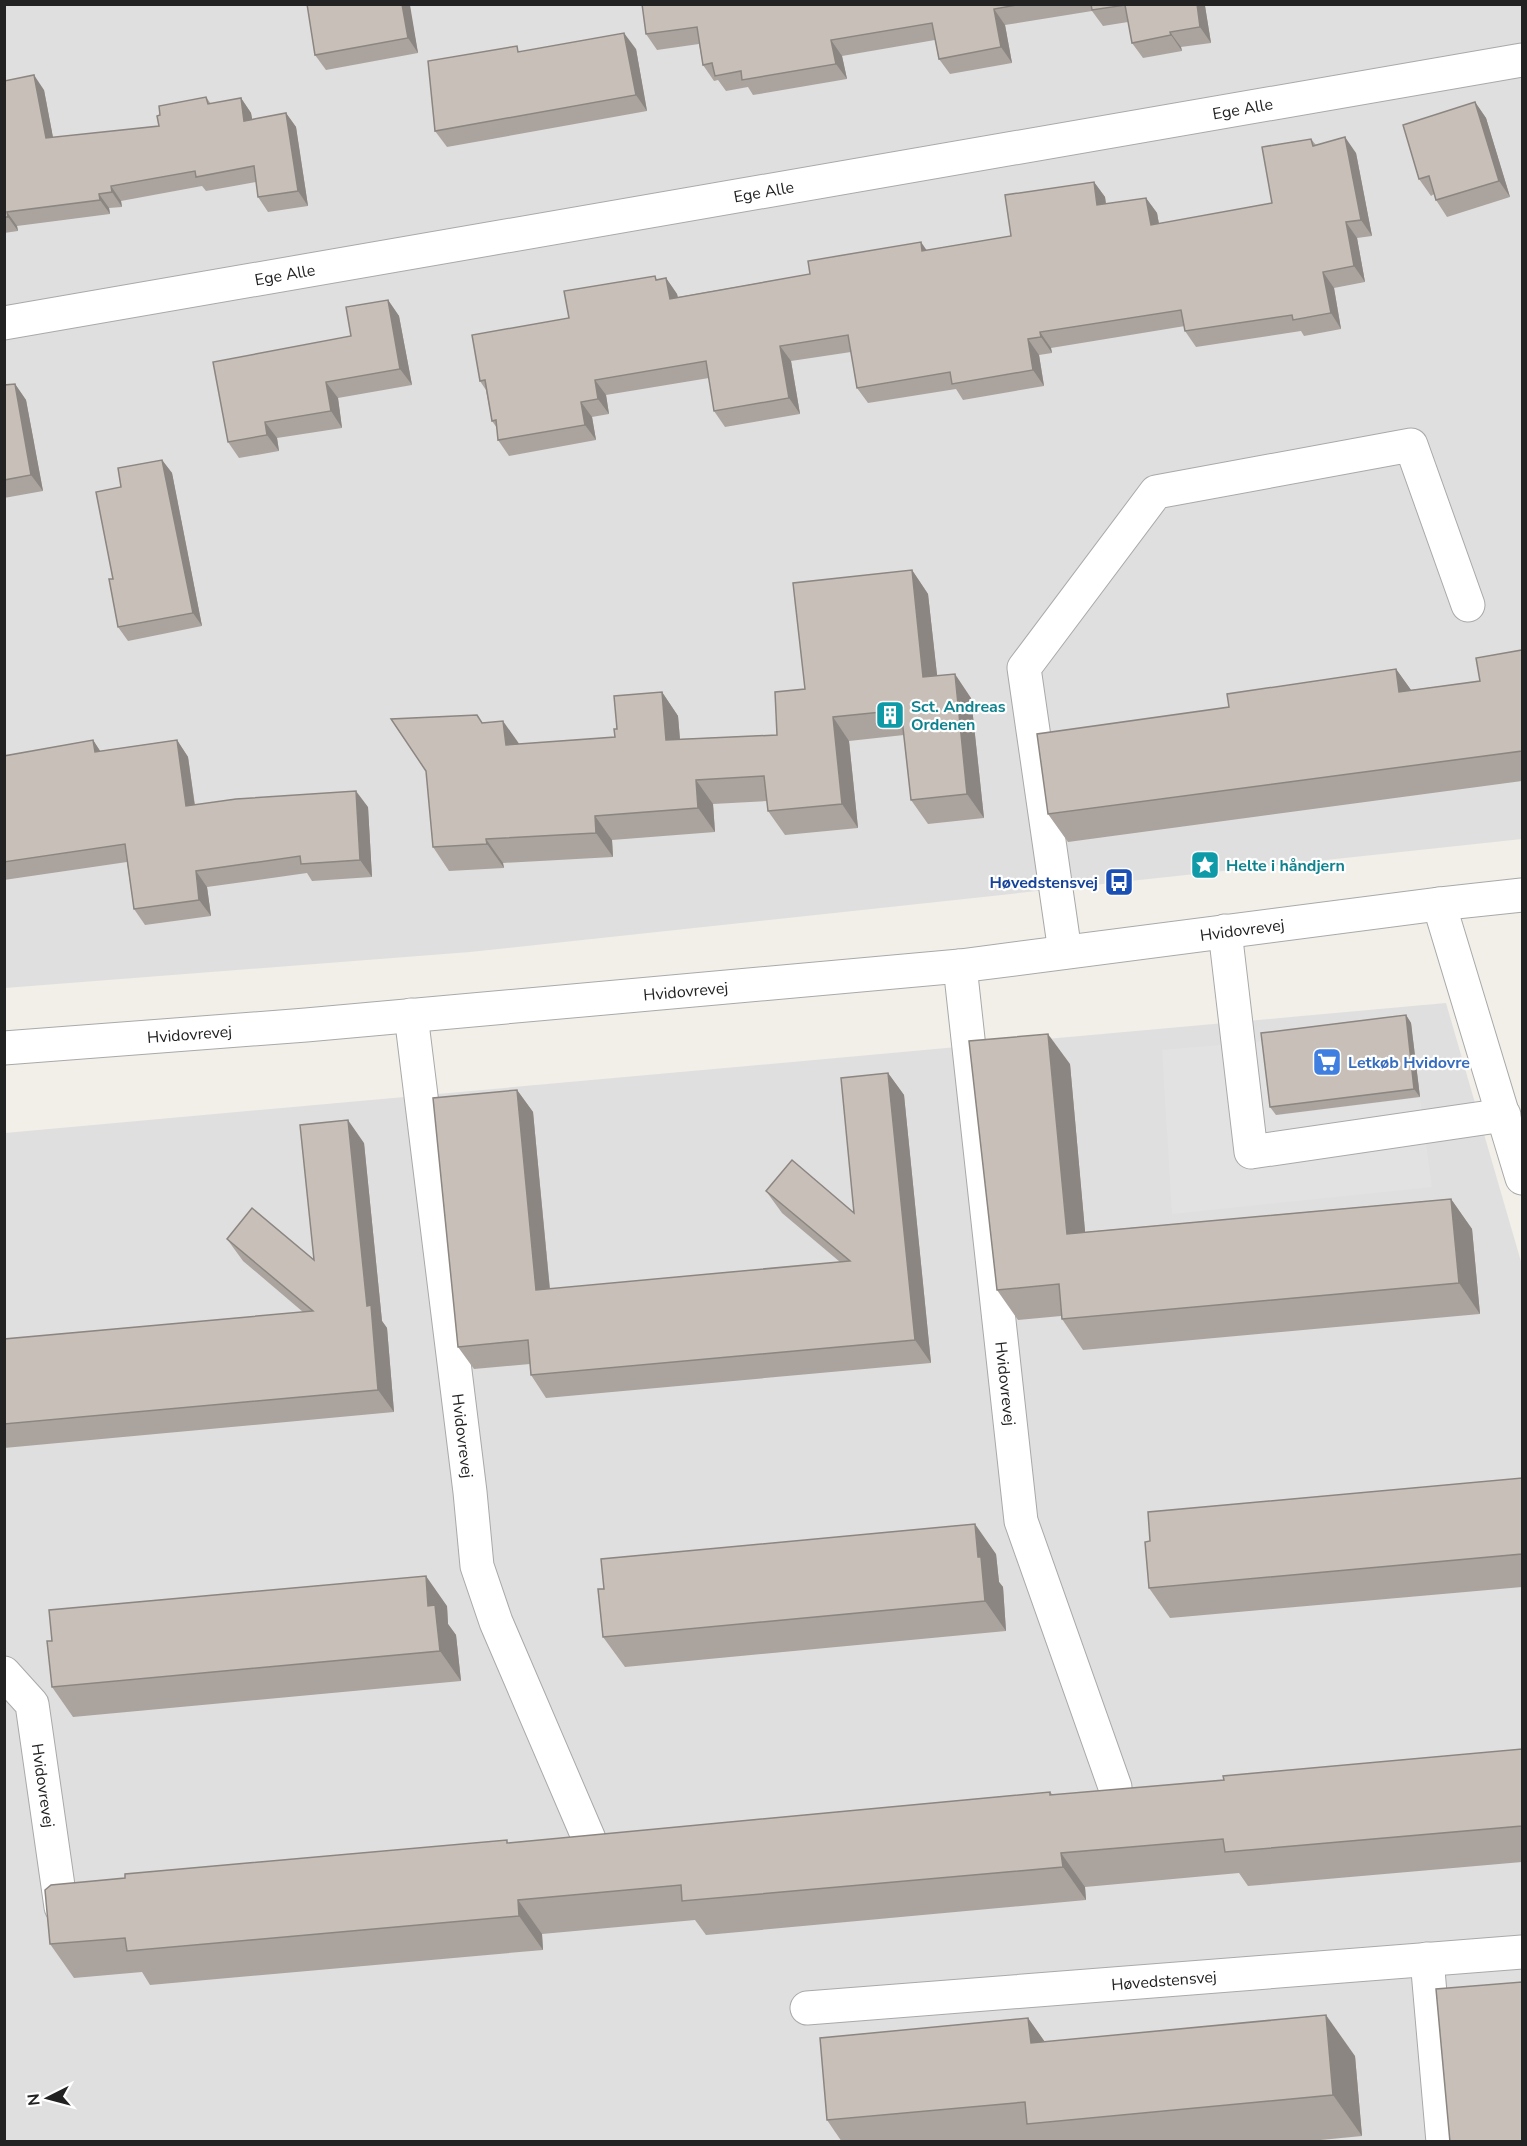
<svg xmlns="http://www.w3.org/2000/svg" width="1527" height="2146" font-family="'Nunito Sans',sans-serif">
  <style>
    .residential { fill: #e0dfdf }
    .parking { fill: #e2e2e2 }
    .lines { fill: none; stroke-linecap: round; stroke-linejoin: round }
    .minor-casing { stroke: #a9a9a9; stroke-width: 35 }
    .minor { stroke: #fff; stroke-width: 33 }
    .wall { fill: #aba49e }
    .shaded-wall { fill: #8b8681 }
    .building { fill: #c7bfb8; stroke: #8b8681; stroke-width: 1.5 }
    .labels { text-anchor: middle; stroke-width: 4.5; stroke-linejoin: round; paint-order: stroke }
    .street-label { font-size: 16px; fill: #222; stroke: #fff }
    .culture-label { font-size: 16px; font-weight: bold; fill: #0d838f; stroke: #fff; text-anchor: start }
    .transit-label { font-size: 16px; font-weight: bold; fill: #164399; stroke: #fff; text-anchor: end }
    .shop-label { font-size: 16px; font-weight: bold; fill: #366cbe; stroke: #fff; text-anchor: start }
  </style>
  <rect width="100%" height="100%" fill="#f2efe9"/>
  <g class="residential">
    <path d="M5 5H1522V839L470 952 5 988Z"/>
    <path d="M1446 1003 1522 1265V2141L5 2142V1133Z"/>
  </g>
  <path class="parking" d="M1266 1041 1276 1115 1420 1097 1432 1187 1172 1214 1162 1050Z"/>
  <g class="lines">
    <g class="minor-casing">
      <g id="minor">
        <path id="s1" d="M4 323 1522 60"/>
        <path d="M1439 904 1522 1178"/>
        <path d="M1225 931 1251 1152 1504 1115"/>
        <path d="M1065 952 1024 668 1156 492 1411 445 1468 605"/>
        <path id="s2" d="M960 966 1021 1521 1115 1787"/>
        <path id="s3" d="M411 1015 470 1492 477 1566 496 1622 589 1839"/>
        <path id="s4" d="M4 1048 306 1025 960 966 1439 904 1522 895"/>
        <path id="s5" d="M4 1673 32 1704 61 1907"/>
        <path d="M1427 1959 1443 2142"/>
        <path id="s6" d="M807 2008 1522 1952"/>
      </g>
    </g>
    <use href="#minor" class="minor"/>
  </g>
  <g class="wall">
    <path d="M307 4H409L418 53 326 70 315 55Z"/>
    <path d="M642 4H1213L1205 6 1211 43 1181 47 1182 51 1143 58 1132 43 1128 22 1103 26 1092 11 1005 25 1012 63 950 74 939 59 935 40 842 56 847 79 753 95 748 87 726 91 718 80 714 81 703 65 699 44 657 50 646 34Z"/>
    <path d="M636 49 647 111 447 147 435 131 520 52Z"/>
    <path d="M4 81 44 90 53 138 159 126 160 115 206 97 211 104 241 98 251 113 252 119 286 113 296 127 308 206 268 212 258 197 256 182 206 191 202 186 121 201 122 207 109 208 110 214 17 226 18 231 4 233Z"/>
    <path d="M1475 102 1486 118 1510 197 1447 217 1436 200 1434 194 1431 196 1419 179Z"/>
    <path d="M1311 139 1316 145 1356 153 1372 236 1357 238 1365 282 1334 288 1341 329 1304 336 1301 331 1196 347 1185 331V326L1051 348 1052 353 1039 355 1044 386 963 400 956 389 868 403 857 388 851 352 791 361 800 414 725 427 714 411 709 378 606 395 609 414 592 417 596 440 509 456 498 440 497 428 492 421 486 390 480 381 569 318 658 280 666 278 677 294 678 297 810 274 927 250 1011 236 1094 182 1105 197 1106 204 1146 198 1157 213 1159 224 1272 203Z"/>
    <path d="M388 300 399 316 412 385 338 398 342 428 277 438 279 451 239 458 228 442 351 336Z"/>
    <path d="M15 384 26 400 43 491 4 498V385Z"/>
    <path d="M162 460 172 473 202 626 128 641 118 627 113 579 121 487Z"/>
    <path d="M912 570 928 594 937 676 971 698 984 818 928 824 911 800 904 735 849 741 858 828 785 835 768 811 767 801 713 804 715 832 612 840 613 857 503 863 504 868 449 871 433 847 483 723 519 744 615 737 617 729 662 692 678 716 680 739 777 735 805 689Z"/>
    <path d="M1522 650V781L1068 842 1048 814 1229 707 1396 669 1411 690 1480 681Z"/>
    <path d="M93 740 100 751 177 740 188 757 195 805 368 807 372 877 312 881 307 873 207 887 211 916 145 925 134 909 127 862 4 880V756Z"/>
    <path d="M1406 1015 1411 1023 1420 1097 1276 1115 1270 1107Z"/>
    <path d="M1070 1064 1085 1232 1451 1199 1472 1229 1480 1314 1083 1350 1062 1319 1061 1316 1018 1320 997 1290Z"/>
    <path d="M888 1073 904 1095 931 1363 546 1398 531 1375 530 1364 474 1369 458 1347 517 1090 533 1112 550 1289 840 1262 782 1213 766 1191 854 1213Z"/>
    <path d="M364 1143 382 1321 387 1328 394 1412 4 1448V1339L303 1312 243 1261 227 1239 314 1260Z"/>
    <path d="M1522 1478V1587L1170 1618 1149 1588Z"/>
    <path d="M996 1554 999 1582 1003 1587 1006 1631 625 1667 603 1637Z"/>
    <path d="M447 1606 448 1624 456 1635 461 1681 73 1717 52 1687Z"/>
    <path d="M1522 1749V1862L1248 1886 1239 1873 1085 1887 1086 1900 706 1935 695 1920 542 1934 543 1950 150 1985 142 1972 74 1978 50 1944 508 1843 1050 1792 1053 1795 1224 1780Z"/>
    <path d="M1028 2018 1044 2041 1355 2056 1362 2136 1300 2142H842L827 2120Z"/>
  </g>
  <g class="shaded-wall">
    <path d="M402 4 410 5 418 53 408 38Z"/>
    <path d="M1197 4H1204L1205 6 1211 43 1200 27Z"/>
    <path d="M994 9 1005 25 1012 63 1001 47Z"/>
    <path d="M1170 32 1181 47 1182 51 1171 35Z"/>
    <path d="M624 33 636 49 647 111 636 95Z"/>
    <path d="M831 40 842 56 847 79 836 64Z"/>
    <path d="M34 75 44 90 56 153 46 138Z"/>
    <path d="M241 98 251 113 255 135 244 121Z"/>
    <path d="M1475 102 1486 118 1510 197 1499 181Z"/>
    <path d="M286 113 296 127 308 206 298 191Z"/>
    <path d="M1345 137 1356 153 1372 236 1361 220Z"/>
    <path d="M1094 182 1105 197 1108 221 1097 205Z"/>
    <path d="M111 186 121 201 122 207 112 192Z"/>
    <path d="M99 194 109 208 110 214 100 200Z"/>
    <path d="M1146 198 1157 213 1162 241 1151 225Z"/>
    <path d="M7 212 17 226 18 231 8 217Z"/>
    <path d="M1346 222 1357 238 1365 282 1354 266Z"/>
    <path d="M921 242 932 258 922 251Z"/>
    <path d="M1323 272 1334 288 1341 329 1331 313Z"/>
    <path d="M666 278 677 294 681 314 670 299Z"/>
    <path d="M388 300 399 316 412 385 400 369Z"/>
    <path d="M1040 332 1051 348 1052 353 1041 337Z"/>
    <path d="M1028 339 1039 355 1044 386 1033 370Z"/>
    <path d="M780 346 791 361 800 414 789 398Z"/>
    <path d="M595 380 606 395 609 414 598 399Z"/>
    <path d="M326 382 338 398 342 428 331 411Z"/>
    <path d="M15 384 26 400 43 491 31 475Z"/>
    <path d="M581 402 592 417 596 440 585 425Z"/>
    <path d="M265 422 277 438 279 451 267 435Z"/>
    <path d="M162 460 172 473 202 626 193 613Z"/>
    <path d="M912 570 928 594 940 701 923 677Z"/>
    <path d="M1396 669 1416 697 1399 692Z"/>
    <path d="M955 674 971 698 984 818 967 794Z"/>
    <path d="M662 692 678 716 682 764 666 740Z"/>
    <path d="M833 717 849 741 858 828 842 804Z"/>
    <path d="M503 721 520 745H506Z"/>
    <path d="M93 740 104 757 95 752Z"/>
    <path d="M177 740 188 757 197 822 186 806Z"/>
    <path d="M696 780 713 804 715 832 698 808Z"/>
    <path d="M356 791 368 807 372 877 360 860Z"/>
    <path d="M595 816 612 840 613 857 596 833Z"/>
    <path d="M486 839 503 863 504 868 487 844Z"/>
    <path d="M196 871 207 887 211 916 199 900Z"/>
    <path d="M1406 1015 1411 1023 1420 1097 1414 1089Z"/>
    <path d="M1048 1034 1070 1064 1088 1264 1067 1234Z"/>
    <path d="M888 1073 904 1095 931 1363 915 1340Z"/>
    <path d="M517 1090 533 1112 552 1313 536 1290Z"/>
    <path d="M348 1120 364 1143 382 1321 387 1328 394 1412 378 1390 367 1306Z"/>
    <path d="M1451 1199 1472 1229 1480 1314 1459 1283Z"/>
    <path d="M975 1524 996 1554 999 1582 1003 1587 1006 1631 985 1601 978 1557Z"/>
    <path d="M426 1576 447 1606 448 1624 456 1635 461 1681 440 1651 428 1606Z"/>
    <path d="M1061 1853 1085 1887 1086 1900 1063 1867Z"/>
    <path d="M518 1900 542 1934 543 1950 519 1916Z"/>
    <path d="M1326 2015 1355 2056 1362 2136 1333 2095Z"/>
    <path d="M1028 2018 1057 2059 1031 2043Z"/>
  </g>
  <g class="building">
    <path d="M307 4H402L408 38 315 55Z"/>
    <path d="M642 4H1022L994 9 1001 47 939 59 932 23 831 40 836 64 742 80 741 71 715 76 712 63 703 65 697 27 646 34Z"/>
    <path d="M1091 4H1197L1200 27 1170 32 1171 35 1132 43 1125 5 1092 10Z"/>
    <path d="M624 33 636 95 435 131 428 61 517 46 518 52Z"/>
    <path d="M34 75 46 138 159 126 157 116 160 115 159 106 206 97 208 104 241 98 244 121 286 113 298 191 258 197 254 166 196 177 195 171 111 186 112 192 99 194 100 200 7 212 8 217H4V81Z"/>
    <path d="M1475 102 1499 181 1436 200 1429 176 1419 179 1403 125Z"/>
    <path d="M1345 137 1361 220 1346 222 1354 266 1323 272 1331 313 1293 320 1292 315 1185 331 1181 310 1040 332 1041 337 1028 339 1033 370 952 384 950 372 857 388 848 335 780 346 789 398 714 411 706 361 595 380 598 399 581 402 585 425 498 440 496 420 492 421 485 380 480 381 472 335 569 318 564 291 655 276 656 280 666 278 670 299 810 274 808 261 921 242 922 251 1011 236 1005 195 1094 182 1097 205 1146 198 1151 225 1272 203 1262 147 1311 139 1313 146Z"/>
    <path d="M388 300 400 369 326 382 331 411 265 422 267 435 228 442 213 362 351 336 346 307Z"/>
    <path d="M15 384 31 475 4 480V385Z"/>
    <path d="M162 460 193 613 118 627 109 579H113L96 492 121 487 118 468Z"/>
    <path d="M912 570 923 677 955 674 967 794 911 800 901 710 833 717 842 804 768 811 764 776 696 780 698 808 595 816 596 833 486 839 487 844 433 847 426 771 391 719 477 715 482 723 503 721 506 745 615 737 614 729H617L614 696 662 692 666 740 777 735 775 692 805 689 793 583Z"/>
    <path d="M1522 650V751L1048 814 1037 734 1229 707 1227 694 1396 669 1399 692 1480 681 1476 658Z"/>
    <path d="M93 740 95 752 177 740 186 806 236 799 356 791 360 860 301 864 300 856 196 871 199 900 134 909 125 844 4 862V756Z"/>
    <path d="M1406 1015 1414 1089 1270 1107 1261 1033Z"/>
    <path d="M1048 1034 1067 1234 1451 1199 1459 1283 1062 1319 1059 1284 997 1290 969 1041Z"/>
    <path d="M888 1073 915 1340 531 1375 528 1340 458 1347 433 1098 517 1090 536 1290 850 1261 766 1191 792 1160 854 1213 841 1078Z"/>
    <path d="M348 1120 367 1306 371 1305 378 1390 4 1424V1339L313 1311 227 1239 252 1208 314 1260 300 1125Z"/>
    <path d="M1522 1478V1554L1149 1588 1145 1542 1150 1541 1148 1512Z"/>
    <path d="M975 1524 978 1557H981L985 1601 603 1637 598 1589H604L601 1559Z"/>
    <path d="M426 1576 428 1606 435 1605 440 1651 52 1687 47 1641H52L49 1610Z"/>
    <path d="M1522 1749V1826L1225 1852 1223 1839 1061 1853 1063 1867 682 1901 681 1885 518 1900 519 1916 127 1951 125 1938 50 1944 45 1890 51 1885 125 1878V1874L507 1840V1843L1050 1792V1795L1224 1780 1223 1776Z"/>
    <path d="M1522 1982V2142H1450L1436 1989Z"/>
    <path d="M1326 2015 1333 2095 1027 2124 1025 2102 827 2120 820 2038 1028 2018 1031 2043Z"/>
  </g>
  <defs>
    <g id="building-square" transform="scale(1.5)"><rect x="-9" y="-9" width="18" height="18" rx="4" fill="#0f9aa8" stroke="#fff"/><path d="M-4-6H4V6H1V3H-1V6H-4ZM-2.5-4.3h1.7v1.8h-1.7ZM.8-4.3h1.7v1.8H.8ZM-2.5-1h1.7V.8h-1.7ZM.8-1h1.7V.8H.8Z" fill="#fff"/></g>
    <g id="sight-square" transform="scale(1.5)"><rect x="-9" y="-9" width="18" height="18" rx="4" fill="#0f9aa8" stroke="#fff"/><path d="M0-6L1.8-2.2L6-1.7L2.9 1.2L3.7 5.4L0 3.3L-3.7 5.4L-2.9 1.2L-6-1.7L-1.8-2.2Z" fill="#fff"/></g>
    <g id="bus-square" transform="scale(1.5)"><rect x="-9" y="-9" width="18" height="18" rx="4" fill="#1a4fb4" stroke="#fff"/><path d="M-5-6H5V4H4V6H2V4H-2V6H-4V4H-5ZM-3.5-4V0h7V-4ZM-3.5 1.2v1.5H-2V1.2ZM2 1.2v1.5H3.5V1.2Z" fill="#fff"/></g>
    <g id="supermarket-square" transform="scale(1.5)"><rect x="-9" y="-9" width="18" height="18" rx="4" fill="#3f7fe0" stroke="#fff"/><path d="M-6-5.5h2.5l.6 2H6L4.5 2H-2.5L-4.4-4H-6ZM-1.5 3.2a1.3 1.3 0 1 0 .1 0ZM3 3.2a1.3 1.3 0 1 0 .1 0Z" fill="#fff"/></g>
  </defs>
  <g fill-rule="evenodd">
    <use href="#building-square" x="890" y="715"/>
    <use href="#sight-square" x="1205" y="865"/>
    <use href="#bus-square" x="1119" y="882"/>
    <use href="#supermarket-square" x="1327" y="1062"/>
  </g>
  <g class="labels">
    <g class="street-label">
      <text dy="6" stroke="none"><textPath href="#s1" startOffset="1257">Ege Alle</textPath></text>
      <text dy="6" stroke="none"><textPath href="#s1" startOffset="771">Ege Alle</textPath></text>
      <text dy="6" stroke="none"><textPath href="#s1" startOffset="285">Ege Alle</textPath></text>
      <text dy="6" stroke="none"><textPath href="#s4" startOffset="1244">Hvidovrevej</textPath></text>
      <text dy="6" stroke="none"><textPath href="#s4" startOffset="684">Hvidovrevej</textPath></text>
      <text dy="6" stroke="none"><textPath href="#s4" startOffset="186">Hvidovrevej</textPath></text>
      <text dy="6" stroke="none"><textPath href="#s2" startOffset="420">Hvidovrevej</textPath></text>
      <text dy="6" stroke="none"><textPath href="#s3" startOffset="424">Hvidovrevej</textPath></text>
      <text dy="6" stroke="none"><textPath href="#s5" startOffset="124">Hvidovrevej</textPath></text>
      <text dy="6" stroke="none"><textPath href="#s6" startOffset="358">Høvedstensvej</textPath></text>
    </g>
    <g class="culture-label">
      <text x="911" y="712">Sct. Andreas<tspan x="911" dy="18">Ordenen</tspan></text>
      <text x="1226" y="871">Helte i håndjern</text>
    </g>
    <g class="transit-label">
      <text x="1098" y="888">Høvedstensvej</text>
    </g>
    <g class="shop-label">
      <text x="1348" y="1068">Letkøb Hvidovre</text>
    </g>
  </g>
  <rect width="1527" height="2146" fill="none" stroke="#222222" stroke-width="12"/>
  <g transform="translate(48 2098) rotate(264)" stroke="#ffffff" stroke-width="4.5" paint-order="stroke">
  <path d="M0-4.5L10 22L0 15L-10 22Z" fill="#222222"/>
  <text y="-9" font-size="16" font-weight="bold" text-anchor="middle" fill="#222222">N</text>
  </g>
</svg>
